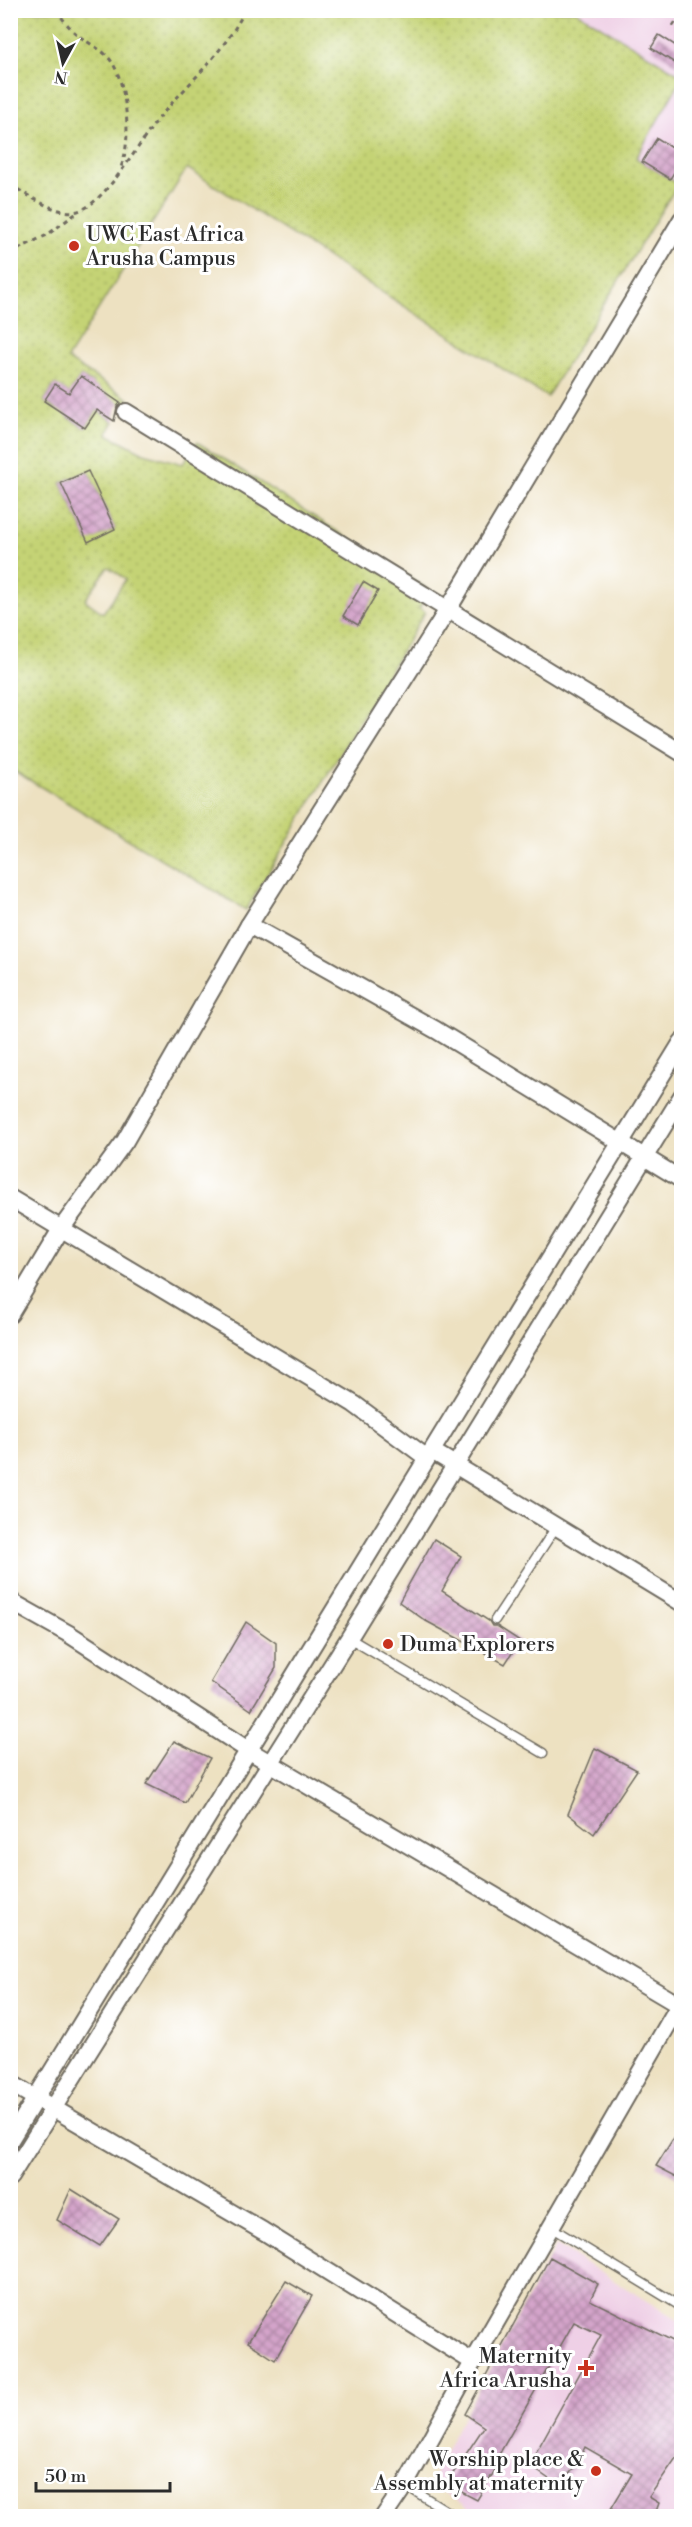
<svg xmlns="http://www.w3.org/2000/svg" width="692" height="2527" font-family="'Libre Bodoni',serif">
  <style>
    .built { fill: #efd0e6 }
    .grass { fill: url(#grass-dots); stroke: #787f50; stroke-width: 1.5; fill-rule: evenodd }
    .building { fill: url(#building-cross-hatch) }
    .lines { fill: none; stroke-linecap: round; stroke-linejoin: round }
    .lane-casing { stroke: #6f6b60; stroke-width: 11 }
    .street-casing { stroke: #6f6b60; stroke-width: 20 }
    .path { stroke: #6f6b60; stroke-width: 3; stroke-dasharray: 4.5 4.5; stroke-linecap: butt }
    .lane { stroke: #fff; stroke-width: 8 }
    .street { stroke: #fff; stroke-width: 16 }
    .poi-dot { fill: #c8321e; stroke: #fff; stroke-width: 2 }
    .labels { text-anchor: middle; stroke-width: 6; stroke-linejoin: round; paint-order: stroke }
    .poi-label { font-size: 21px; fill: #2b2b2b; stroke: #fff; text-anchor: start }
  </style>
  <defs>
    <pattern id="grass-dots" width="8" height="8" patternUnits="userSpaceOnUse" patternTransform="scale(1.5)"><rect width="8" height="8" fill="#c4d375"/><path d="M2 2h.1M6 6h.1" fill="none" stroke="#a9b565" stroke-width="1.8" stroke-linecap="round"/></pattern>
    <pattern id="building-cross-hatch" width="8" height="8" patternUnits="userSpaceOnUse" patternTransform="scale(1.5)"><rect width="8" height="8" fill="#d4a4ca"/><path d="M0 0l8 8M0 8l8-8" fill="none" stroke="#ac86a4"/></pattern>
  </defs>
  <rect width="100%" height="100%" fill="#fff"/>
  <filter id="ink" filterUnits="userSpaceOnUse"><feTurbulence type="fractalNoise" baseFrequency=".0167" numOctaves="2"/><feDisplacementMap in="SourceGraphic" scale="12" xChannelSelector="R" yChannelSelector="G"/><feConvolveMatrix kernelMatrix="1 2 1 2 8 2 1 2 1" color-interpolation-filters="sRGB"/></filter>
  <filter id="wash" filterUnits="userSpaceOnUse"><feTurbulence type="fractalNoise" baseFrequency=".008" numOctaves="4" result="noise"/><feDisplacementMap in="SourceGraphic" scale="24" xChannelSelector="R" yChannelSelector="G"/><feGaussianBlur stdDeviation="1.35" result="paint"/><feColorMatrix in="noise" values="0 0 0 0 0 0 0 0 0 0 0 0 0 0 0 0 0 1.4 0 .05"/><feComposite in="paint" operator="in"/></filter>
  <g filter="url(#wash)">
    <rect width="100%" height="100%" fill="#ede1c1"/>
    <g class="built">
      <path d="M576 11H681V75Z"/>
      <path d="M681 80V179L678 184 635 158Z"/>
      <path d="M556 2245 681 2322V2516H482L439 2490 434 2472Z"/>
    </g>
    <path class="grass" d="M11 11H576L681 75V80L636 158 678 184 547 397 187 168 67 359 129 399 124 406 104 393 84 397 93 384 81 376 71 390 82 398 69 418 85 428 97 410 114 421 107 434 144 453 183 464 197 442 431 591 419 608 425 612 246 910 11 769ZM55 384 68 393 56 409 44 401ZM88 471 115 529 88 541 61 483ZM108 567 126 579 103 613 85 600Z"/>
    <g id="blocks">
      <g class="building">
        <path d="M659 35 681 49V67L651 48Z"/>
        <path d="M657 138 681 153V161L670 179 642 162Z"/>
        <path d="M81 376 120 403 117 407 114 421 97 410 85 428 44 401 55 384 69 393Z"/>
        <path d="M88 471 115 529 88 542 61 483Z"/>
        <path d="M363 582 378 591 358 625 343 616Z"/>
        <path d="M434 1539 461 1556 442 1591 489 1621 492 1626H497L520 1641 505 1664 426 1621 399 1602Z"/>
        <path d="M246 1622 276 1643V1668L251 1710 211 1682Z"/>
        <path d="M174 1741 210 1758 185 1803 146 1784Z"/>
        <path d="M595 1748 637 1770 594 1834 568 1814Z"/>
        <path d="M681 2126V2179L656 2166Z"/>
        <path d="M71 2189 119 2219 100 2246 57 2220Z"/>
        <path d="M550 2257 598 2284 590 2300 681 2345V2458H676L649 2497 659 2503 654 2517H606L632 2474 585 2447 576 2466 559 2486 529 2465 601 2335 574 2322 496 2460 500 2462 477 2500 446 2484 484 2427 465 2414Z"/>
        <path d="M286 2281 312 2296 275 2360 248 2342Z"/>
      </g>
    </g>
  </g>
  <g filter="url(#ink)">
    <use href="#blocks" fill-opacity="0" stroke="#6f6b60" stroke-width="1.5"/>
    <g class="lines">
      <g class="lane-casing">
        <g id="lane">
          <path d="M495 1620 556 1527"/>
          <path d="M349 1638 543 1753"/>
          <path d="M552 2228 682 2307"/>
          <path d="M405 2485 455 2516"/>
        </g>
      </g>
      <g class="street-casing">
        <g id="street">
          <path d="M126 412 682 753"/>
          <path d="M249 925 436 1030 682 1180"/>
          <path d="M10 1198 354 1404 427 1458"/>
          <path d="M10 1314 61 1229 125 1141 249 925 447 611 682 219"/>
          <path d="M432 1451 682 1603"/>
          <path d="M10 1601 69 1634 248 1750 679 2005"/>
          <path d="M10 2083 263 2231 473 2362"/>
          <path d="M10 2140 682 1042"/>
          <path d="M10 2177 349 1638 682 1096"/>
          <path d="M384 2516 405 2485 473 2362 682 2000"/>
        </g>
      </g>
      <g class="path">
        <path d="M56 10C63 19 70 29 78 35 87 43 100 48 108 57 127 77 133 144 120 169"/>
        <path d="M673 26 682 12"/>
        <path d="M10 185C29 195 56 216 78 211 105 204 141 140 159 118 189 82 224 53 245 10"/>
        <path d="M10 253 47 235 78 212"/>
      </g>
      <use href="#lane" class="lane"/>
      <use href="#street" class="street"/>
    </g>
  </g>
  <g class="poi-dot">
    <circle cx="74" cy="246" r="6"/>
    <circle cx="388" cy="1644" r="6"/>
    <path d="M583 2359h6v6h6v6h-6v6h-6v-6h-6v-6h6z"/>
    <circle cx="596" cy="2471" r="6"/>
  </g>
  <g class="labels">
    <g class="poi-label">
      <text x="86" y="241">UWC East Africa<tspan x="86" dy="24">Arusha Campus</tspan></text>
      <text x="400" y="1651">Duma Explorers</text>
      <text x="572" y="2363" text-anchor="end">Maternity<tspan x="572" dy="24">Africa Arusha</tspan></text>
      <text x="584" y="2466" text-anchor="end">Worship place &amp;<tspan x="584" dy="24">Assembly at maternity</tspan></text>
    </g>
  </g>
  <rect width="692" height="2527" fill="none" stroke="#fff" stroke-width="36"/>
  <g transform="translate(63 63) rotate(188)" stroke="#ffffff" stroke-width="4.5" paint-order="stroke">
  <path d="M0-4.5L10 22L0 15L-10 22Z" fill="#2b2b2b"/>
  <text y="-9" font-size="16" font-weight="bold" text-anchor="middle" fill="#2b2b2b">N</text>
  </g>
  <path d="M36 2482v9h134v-9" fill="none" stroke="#2b2b2b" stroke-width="3"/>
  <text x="45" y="2482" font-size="18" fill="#2b2b2b" stroke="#ffffff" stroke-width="4.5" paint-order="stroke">50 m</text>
</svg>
